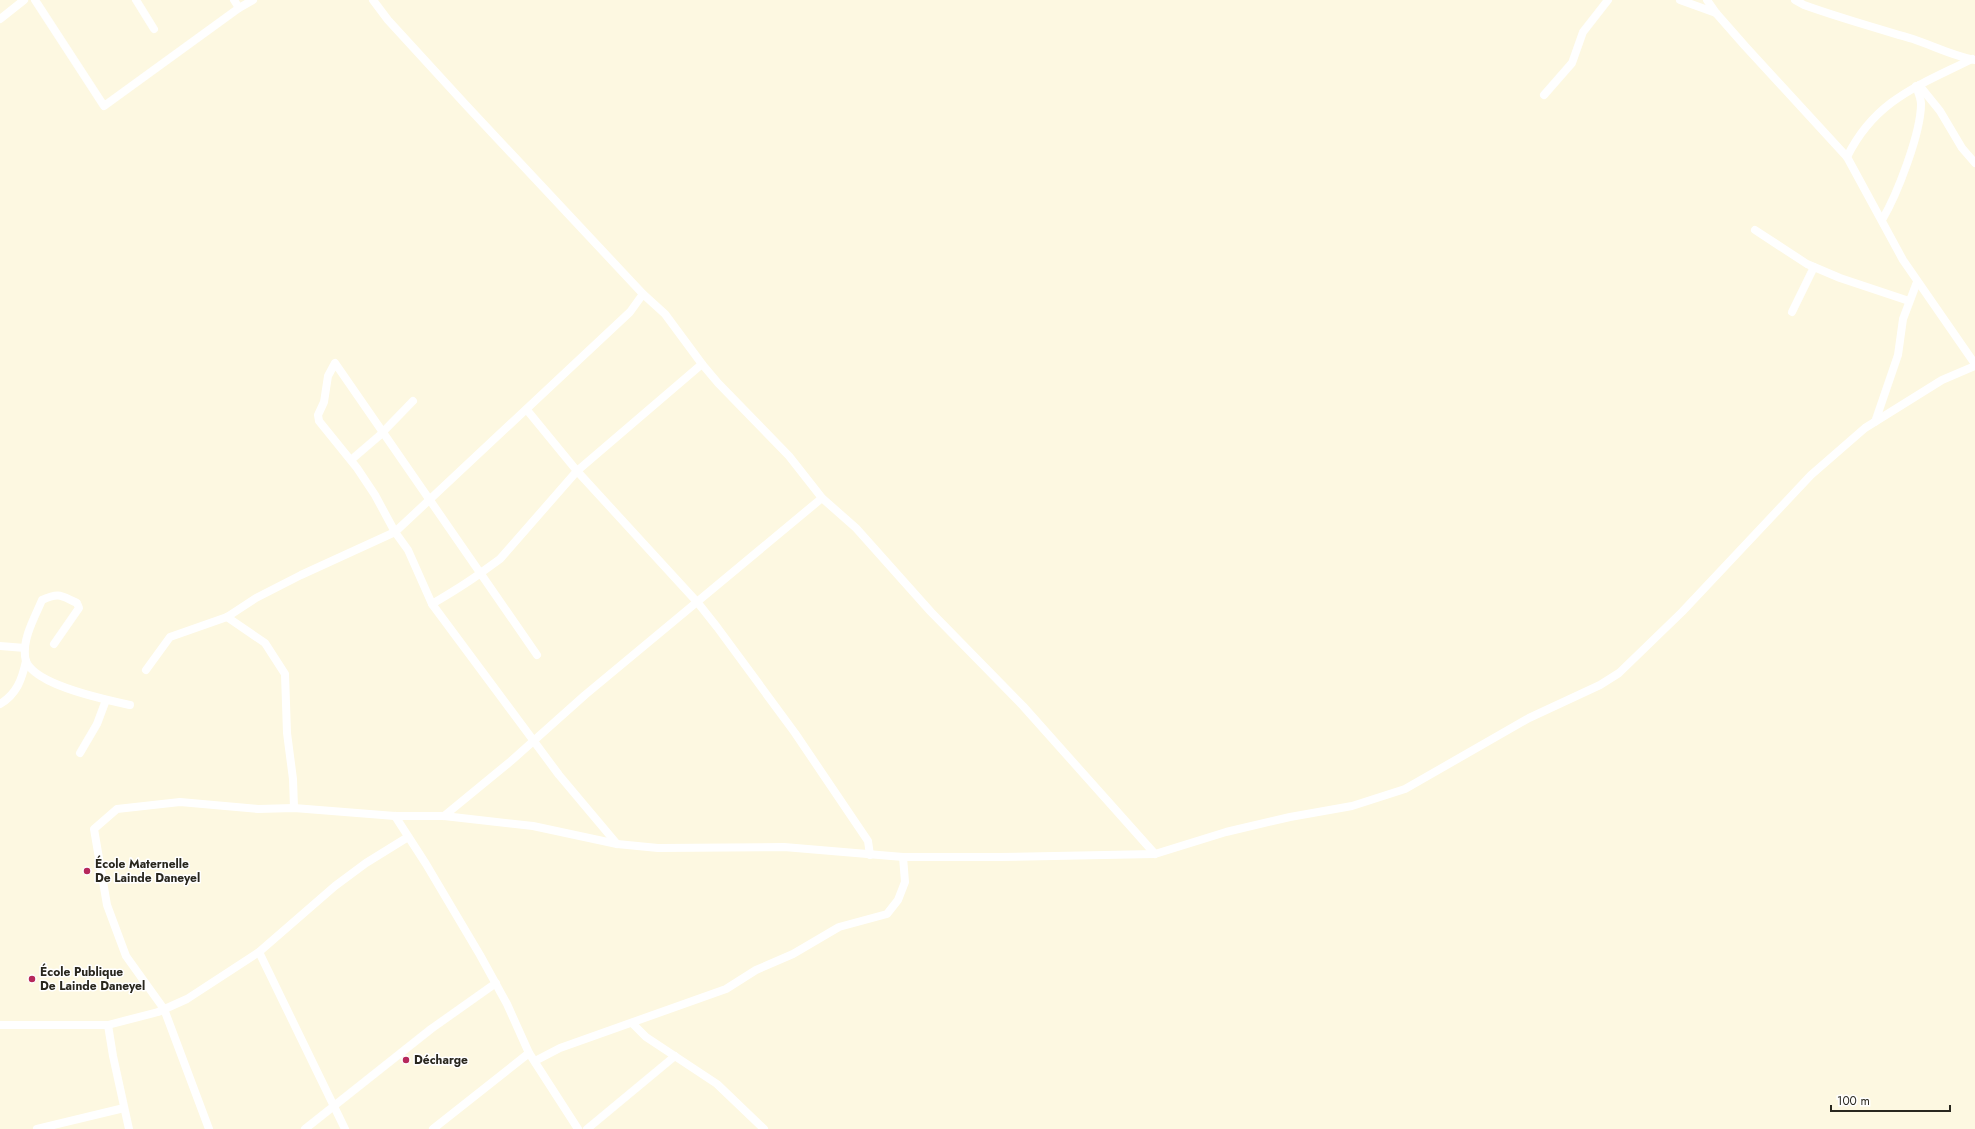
<svg xmlns="http://www.w3.org/2000/svg" width="1975" height="1129" font-family="Jost,sans-serif">
  <style>
    .lines { fill: none; stroke-linecap: round; stroke-linejoin: round }
    .minor { stroke: #fff; stroke-width: 8 }
    .poi-dot { fill: #b6285b; stroke: #fff; stroke-width: 1.5 }
    .labels { text-anchor: middle; stroke-width: 3; stroke-linejoin: round; paint-order: stroke }
    .poi-label { font-size: 12px; font-weight: bold; fill: #29271e; stroke: #fff; text-anchor: start }
  </style>
  <rect width="100%" height="100%" fill="#fdf8e1"/>
  <g class="lines">
    <g class="minor">
      <path d="M35 0 104 106 239 8"/>
      <path d="M136 0 154 29"/>
      <path d="M234 0 239 8 253 0"/>
      <path d="M373 0 388 20 465 104 643 294"/>
      <path d="M1680 0 1716 13"/>
      <path d="M1707 0 1716 13 1745 46 1847 157 1903 260 1975 364"/>
      <path d="M1795 0 1804 5C1840 18 1876 28 1913 39 1934 46 1953 56 1975 60"/>
      <path d="M0 19 24 0"/>
      <path d="M1919 85 1940 111 1962 148 1975 163"/>
      <path d="M1544 95 1572 63 1583 32 1608 0"/>
      <path d="M1847 157C1875 100 1918 86 1972 59"/>
      <path d="M1882 220C1897 195 1921 133 1921 104 1921 98 1918 92 1916 86"/>
      <path d="M1755 230 1807 264 1840 278 1909 301"/>
      <path d="M1792 312 1814 267"/>
      <path d="M527 410 577 471 698 603 717 627 795 733 868 841 870 855"/>
      <path d="M1875 422 1898 355 1903 319 1917 282"/>
      <path d="M351 460 379 436 413 401"/>
      <path d="M432 604 559 775 617 844"/>
      <path d="M227 617 265 643 285 674 287 733 293 779 294 808"/>
      <path d="M54 644 79 608 77 603C61 596 60 592 42 600 35 617 23 637 25 656 26 684 107 700 130 705"/>
      <path d="M0 646 25 648"/>
      <path d="M537 655C470 558 402 461 335 363L328 376 324 402 318 415 319 421 357 468 375 495 395 532 408 550 432 604C449 594 466 584 482 572L500 559 577 471 702 364 718 383 789 456 822 498 856 528 931 612 1023 706 1155 854"/>
      <path d="M146 670 170 637 227 617 256 598 301 575 395 532 630 312 643 294 665 314 702 364"/>
      <path d="M0 704C17 694 22 679 26 661"/>
      <path d="M80 753 97 724 106 700"/>
      <path d="M395 816 426 864 480 955 507 1004 529 1053 578 1129"/>
      <path d="M444 816 511 761 585 695 822 498"/>
      <path d="M259 952 345 1129"/>
      <path d="M632 1023 646 1037 717 1084 764 1129"/>
      <path d="M0 1025H108L158 1012 187 999 259 952 335 886 366 863 408 837"/>
      <path d="M108 1025 113 1056 129 1129"/>
      <path d="M535 1061 560 1048 726 989 756 970 793 954 839 927 887 914 898 900 905 882 903 857"/>
      <path d="M37 1129 124 1108"/>
      <path d="M209 1129 164 1009 126 956 107 905 94 829 117 809 180 802 258 809 294 808 395 816H444L533 826 617 844 658 848 784 847 903 857H1000L1155 854 1226 832 1290 817 1352 806 1405 789 1529 718 1600 685 1619 673 1682 612 1811 475 1865 428 1942 380 1975 366"/>
      <path d="M305 1129 431 1029 496 983"/>
      <path d="M433 1129 529 1053"/>
      <path d="M587 1129 675 1056"/>
    </g>
  </g>
  <g class="poi-dot">
    <circle cx="87" cy="871" r="4"/>
    <circle cx="32" cy="979" r="4"/>
    <circle cx="406" cy="1060" r="4"/>
  </g>
  <g class="labels">
    <g class="poi-label">
      <text x="95" y="868">École Maternelle<tspan x="95" dy="14">De Lainde Daneyel</tspan></text>
      <text x="40" y="976">École Publique<tspan x="40" dy="14">De Lainde Daneyel</tspan></text>
      <text x="414" y="1064">Décharge</text>
    </g>
  </g>
  <path d="M1831 1105v6h119v-6" fill="none" stroke="#29271e" stroke-width="2"/>
  <text x="1837" y="1105" font-size="12" fill="#29271e" stroke="#ffffff" stroke-width="3" paint-order="stroke">100 m</text>
</svg>
